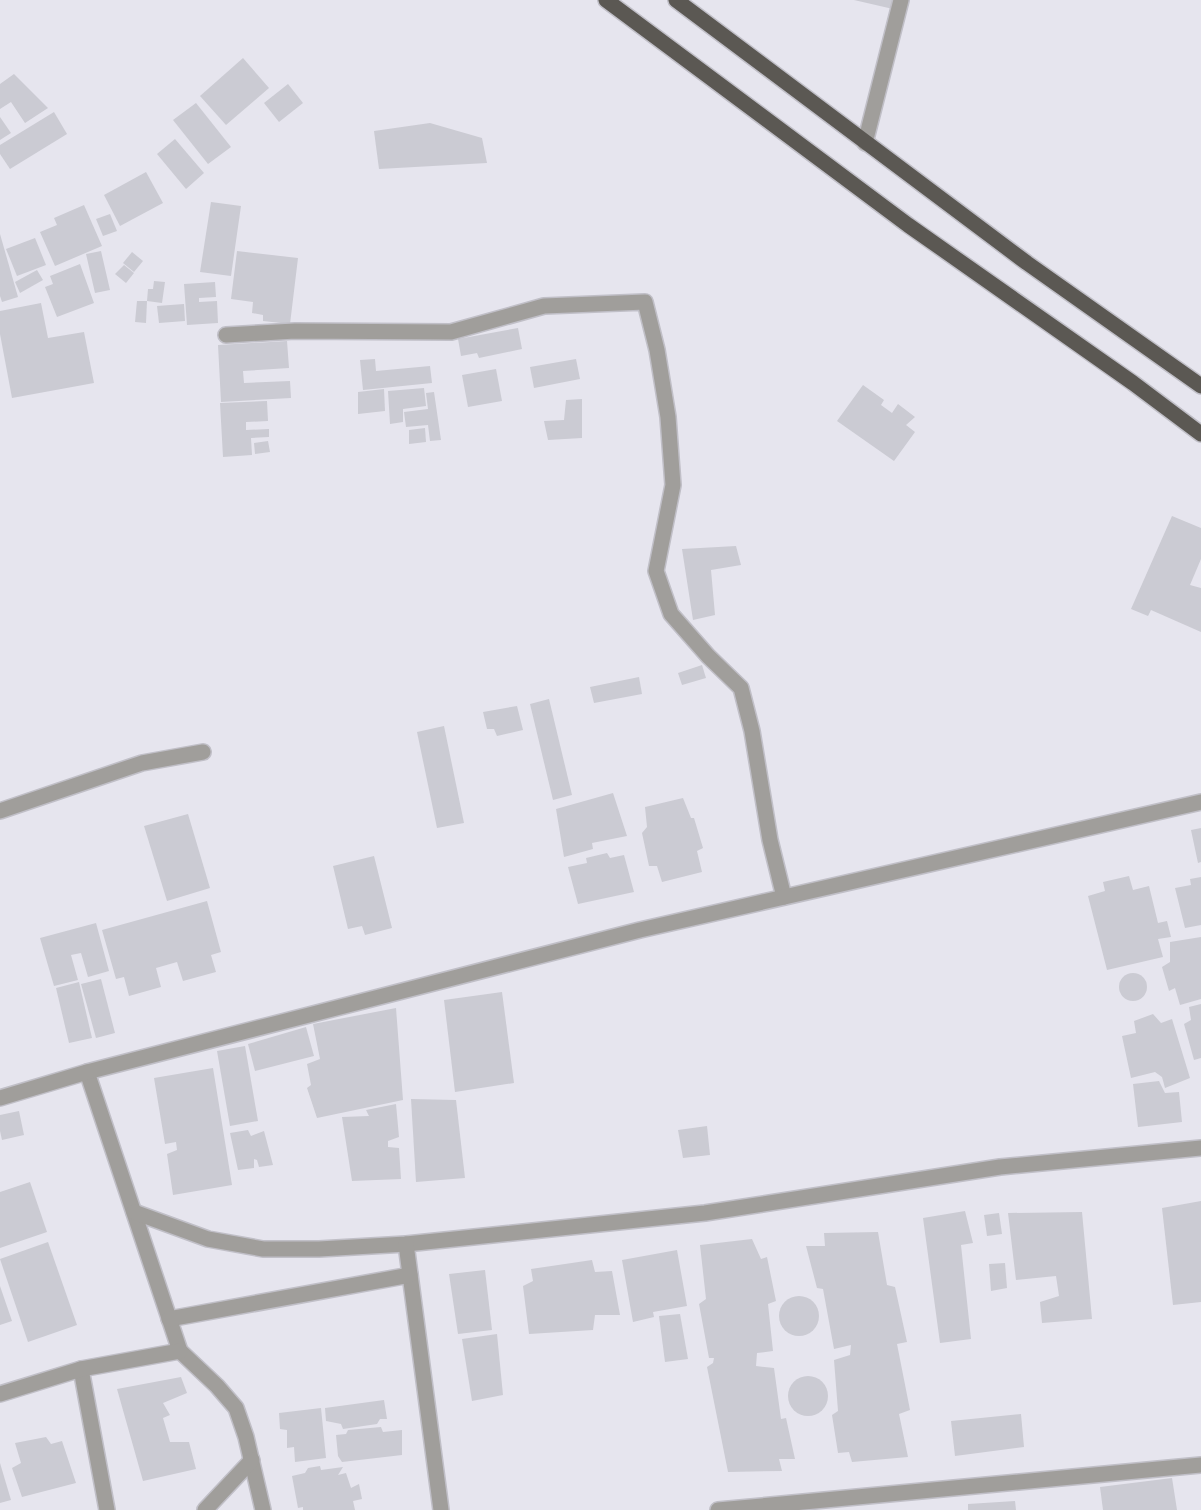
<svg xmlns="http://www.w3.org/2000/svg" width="1201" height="1510" font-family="'PT Sans',sans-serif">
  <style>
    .building { fill: #cbcbd3 }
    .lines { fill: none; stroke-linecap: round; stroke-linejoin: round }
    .minor-casing { stroke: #c0bfc7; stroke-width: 18 }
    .trunk-casing { stroke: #c0bfc7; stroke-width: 18 }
    .minor { stroke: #a09e9b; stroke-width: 15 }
    .trunk { stroke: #5b5853; stroke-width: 15 }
  </style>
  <rect width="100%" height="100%" fill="#e6e5ee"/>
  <g class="building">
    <path d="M854 0H894L893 9Z"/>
    <path d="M243 58 269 88 226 125 200 96Z"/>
    <path d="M14 74 48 108 25 123 11 102 0 109V84Z"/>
    <path d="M288 84 303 103 279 122 264 103Z"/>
    <path d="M196 103 231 147 208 164 173 120Z"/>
    <path d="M54 112 67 134 10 169 0 154V145Z"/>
    <path d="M0 117 11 133 0 140Z"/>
    <path d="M430 123 482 138 487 163 379 169 374 131Z"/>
    <path d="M175 139 204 173 186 189 157 154Z"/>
    <path d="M146 172 163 203 120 226 104 195Z"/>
    <path d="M211 202 241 206 231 276 200 272Z"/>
    <path d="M84 205 102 246 55 266 40 232 57 225 54 218Z"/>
    <path d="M110 214 117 231 103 236 96 219Z"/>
    <path d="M0 234 18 297 2 302 0 296Z"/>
    <path d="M35 238 46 265 17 276 6 249Z"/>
    <path d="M101 251 110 290 95 293 86 254Z"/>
    <path d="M237 251 298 258 290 324 263 321V315L252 313 253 302 231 299Z"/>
    <path d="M132 252 143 261 134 272 123 263Z"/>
    <path d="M80 264 94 303 57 317 45 287 53 284 50 276Z"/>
    <path d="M124 265 134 273 126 283 115 274Z"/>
    <path d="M37 270 43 280 20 293 15 282Z"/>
    <path d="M154 281 165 282 162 303 147 301 148 289H153Z"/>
    <path d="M215 282 216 297 199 298V302L217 301 218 323 187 325 184 284Z"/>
    <path d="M137 301H147L146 323 135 322Z"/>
    <path d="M41 303 48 338 84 332 94 383 12 398 0 334V311Z"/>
    <path d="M184 304 185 321 159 323 157 306Z"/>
    <path d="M518 328 522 349 479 358 477 353 461 356 458 339Z"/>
    <path d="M287 341 289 368 243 371 244 383 290 381 291 398 221 402 218 345Z"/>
    <path d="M375 359 376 371 430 366 432 383 363 390 360 360Z"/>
    <path d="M576 359 580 379 534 388 530 367Z"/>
    <path d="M496 369 502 401 468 407 462 375Z"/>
    <path d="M863 385 884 400 881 405 892 413 898 404 915 417 906 425 915 432 894 461 837 421Z"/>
    <path d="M424 388 426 406 403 409V407V422L390 424 388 391Z"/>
    <path d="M384 389 385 411 358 414V392Z"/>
    <path d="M434 392 441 440 430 441 428 425 406 427 404 412 428 409 426 393Z"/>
    <path d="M582 399V438L548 440 544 421 564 420 566 400Z"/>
    <path d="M267 401 268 421 246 422V430L269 429V437L251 438 252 455 223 457 220 403Z"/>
    <path d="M425 428 426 442 409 444V430Z"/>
    <path d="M268 441 270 452 255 454 254 443Z"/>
    <path d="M1172 516 1201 528V559L1190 585 1201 588V632L1151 610 1148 616 1131 609Z"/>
    <path d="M736 546 741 565 711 570 715 615 693 620 682 549Z"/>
    <path d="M702 665 706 678 682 685 678 673Z"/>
    <path d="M639 677 642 694 594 703 590 687Z"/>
    <path d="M549 699 572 795 553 800 530 704Z"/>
    <path d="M517 706 523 730 497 736 494 729H487L483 712Z"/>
    <path d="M444 726 464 823 437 828 417 732Z"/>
    <path d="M613 793 627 836 592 843 593 849 564 857 556 809Z"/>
    <path d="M683 798 691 818H694L703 848 697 851 702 872 662 882 657 866H649L642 833 647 827 645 807Z"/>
    <path d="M188 814 210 888 167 901 144 826Z"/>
    <path d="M1201 828V862L1198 863 1191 830Z"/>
    <path d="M607 853 610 858 624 855 634 892 578 904 568 867 587 863 586 858Z"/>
    <path d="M374 856 392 928 365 935 362 926 348 929 333 866Z"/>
    <path d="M1129 876 1133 890 1149 886 1158 923 1167 921 1171 937 1158 939 1163 957 1107 970 1088 896 1105 891 1103 882Z"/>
    <path d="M1201 877V925L1185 928 1175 888 1191 885 1190 879Z"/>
    <path d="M207 901 221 952 211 955 216 972 183 981 177 962 156 968 161 987 129 996 124 977 116 979 102 930Z"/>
    <path d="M96 923 109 971 88 977 81 953 71 955 78 980 54 986 40 938Z"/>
    <path d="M1201 937V999L1180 1005 1175 988 1169 991 1162 967 1170 962V942Z"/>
    <circle cx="1133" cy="987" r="14"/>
    <path d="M101 979 115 1033 96 1038 81 984Z"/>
    <path d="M79 982 92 1038 69 1043 56 988Z"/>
    <path d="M502 992 514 1083 455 1092 444 1000Z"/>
    <path d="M1201 1004V1058L1194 1060 1184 1024 1191 1020 1189 1007Z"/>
    <path d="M396 1008 403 1100 317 1118 307 1088 311 1085 307 1064 320 1059 313 1024Z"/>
    <path d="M1153 1014 1161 1023 1172 1019 1190 1078 1165 1088 1162 1077 1155 1072 1131 1078 1122 1036 1136 1033 1134 1021Z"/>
    <path d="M306 1027 314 1056 255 1071 248 1044Z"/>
    <path d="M245 1046 258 1121 230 1126 217 1051Z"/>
    <path d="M213 1068 232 1185 173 1195 167 1154 177 1150 176 1142 165 1144 154 1078Z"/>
    <path d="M1159 1081 1165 1093 1179 1092 1182 1122 1138 1127 1133 1084Z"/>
    <path d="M411 1099 456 1100 465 1178 416 1182Z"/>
    <path d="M396 1104 399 1137 388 1141V1147L399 1148 401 1179 352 1181 342 1117 369 1116 366 1110Z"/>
    <path d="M19 1111 24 1135 2 1140 0 1131V1115Z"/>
    <path d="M707 1126 710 1155 683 1158 678 1130Z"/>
    <path d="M248 1130 251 1136 264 1131 273 1165 259 1167 257 1160 254 1159V1168L238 1170 230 1133Z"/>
    <path d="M30 1182 47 1232 0 1248V1192Z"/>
    <path d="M1201 1201V1302L1173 1305 1162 1208Z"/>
    <path d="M965 1211 973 1243 961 1245 971 1339 940 1343 923 1218Z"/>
    <path d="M1082 1212 1092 1319 1042 1323 1040 1302 1059 1296 1056 1276 1016 1280 1008 1213Z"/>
    <path d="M999 1213 1002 1234 987 1236 984 1215Z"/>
    <path d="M878 1232 887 1285 895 1287 907 1342 897 1344 910 1410 899 1414 908 1457 852 1462 849 1452 838 1453 832 1415 838 1411 834 1360 850 1355 851 1345 834 1349 823 1289 817 1288 806 1246H825L824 1233Z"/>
    <path d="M752 1239 761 1259 767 1257 776 1301 768 1304 773 1351 757 1353 756 1366 774 1368 781 1419 786 1418 795 1459H779L782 1471 728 1472 707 1367 713 1363 714 1358H709L699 1304 706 1299 700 1245Z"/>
    <path d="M48 1242 77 1325 28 1342 0 1259Z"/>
    <path d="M677 1250 687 1306 653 1312 654 1317 633 1322 622 1260Z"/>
    <path d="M592 1260 595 1272 612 1271 620 1315H595L593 1330 529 1334 523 1286 533 1281 531 1269Z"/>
    <path d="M1005 1263 1007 1288 991 1291 989 1264Z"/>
    <path d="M485 1270 492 1330 458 1334 449 1274Z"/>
    <path d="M0 1286 12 1321 0 1325Z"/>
    <circle cx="799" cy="1316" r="20"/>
    <path d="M680 1314 688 1359 665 1362 659 1316Z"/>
    <path d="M497 1334 503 1395 472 1401 462 1339Z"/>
    <circle cx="808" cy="1396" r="20"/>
    <path d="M181 1377 187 1393 163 1403 170 1415 163 1418 170 1442H189L196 1469 143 1481 117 1389Z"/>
    <path d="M384 1400 387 1419H380L377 1424 343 1429 341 1424 326 1421 325 1408Z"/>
    <path d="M321 1408 326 1458 295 1462 294 1447 287 1448V1430L280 1429 279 1413Z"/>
    <path d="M1021 1414 1024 1447 955 1456 951 1421Z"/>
    <path d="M381 1427 383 1432 402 1430V1455L342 1462 338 1456 336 1435 346 1434 348 1430Z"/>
    <path d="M46 1437 51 1444 62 1441 76 1483 22 1497 12 1468 21 1463 15 1443Z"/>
    <path d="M0 1463 11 1500 0 1503Z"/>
    <path d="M320 1466 321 1470 343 1467 338 1475 346 1473 351 1488 359 1484 362 1499 353 1501 355 1510H303V1507L298 1508 292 1476 305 1473 308 1468Z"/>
    <path d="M1172 1478 1177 1510H1103L1100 1487Z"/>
    <path d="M1015 1501 1016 1510H968V1504Z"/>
  </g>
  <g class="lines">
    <g class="minor-casing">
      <g id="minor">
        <path d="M865 143 901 0"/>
        <path d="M226 335 295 331 451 332 544 306 645 302 657 350 668 417 673 485 656 571 671 614 708 656 741 688 752 731 770 840 784 897"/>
        <path d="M0 811 142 763 203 752"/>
        <path d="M87 1072 180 1351 217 1386 236 1408 246 1437 263 1510"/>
        <path d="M0 1098 87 1072 640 930 1201 802"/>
        <path d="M134 1212 208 1239 263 1249H319L406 1244 705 1213 1000 1167 1201 1148"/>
        <path d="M406 1244 441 1510"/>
        <path d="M169 1319 410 1275"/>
        <path d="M81 1369 107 1510"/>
        <path d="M0 1394 81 1369 180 1351"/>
        <path d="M205 1510 252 1460"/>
        <path d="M718 1510 1201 1465"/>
      </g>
    </g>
    <g class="trunk-casing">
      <g id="trunk">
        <path d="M606 0 908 225 1133 383 1201 434"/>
        <path d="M676 0 1027 263 1201 386"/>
      </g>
    </g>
    <use href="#minor" class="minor"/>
    <use href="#trunk" class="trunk"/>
  </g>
</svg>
